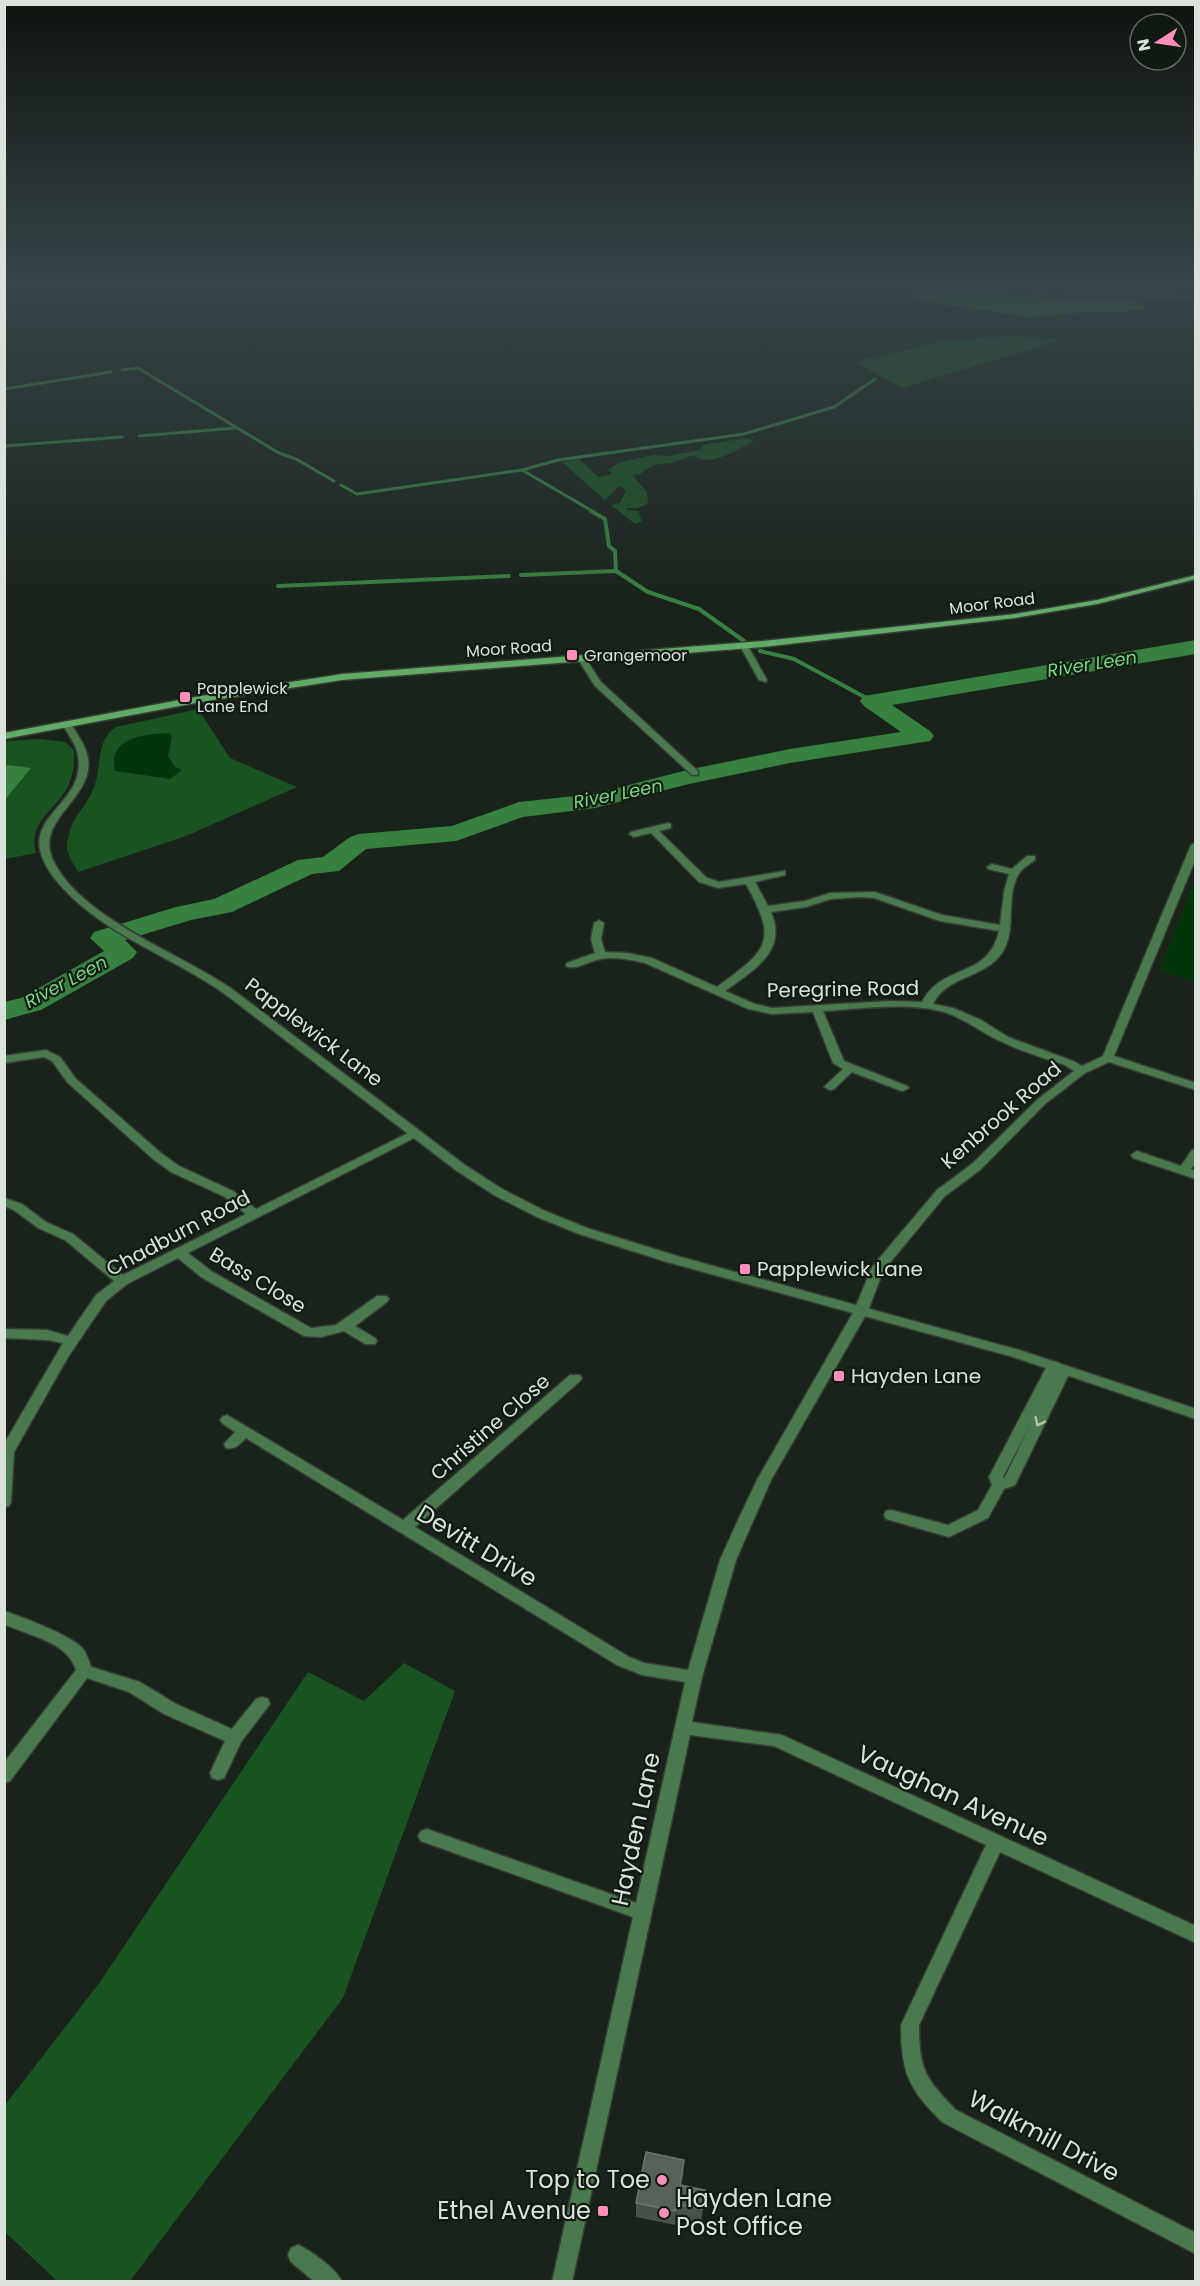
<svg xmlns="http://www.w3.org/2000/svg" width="1200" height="2286" font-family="Poppins,sans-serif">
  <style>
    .green { fill: #003609 }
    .forest { fill: #1a5322; fill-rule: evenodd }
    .water { fill: #378140 }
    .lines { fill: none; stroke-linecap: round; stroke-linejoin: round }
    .stream-far1 { stroke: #378140; stroke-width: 3 }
    .stream { stroke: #378140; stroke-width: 4 }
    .river { fill: #378140; fill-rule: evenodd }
    .minor-casing { stroke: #343e35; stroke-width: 3 }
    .tertiary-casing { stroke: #343e35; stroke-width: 3 }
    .secondary-casing { stroke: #343e35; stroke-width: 3 }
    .minor { fill: #4b794e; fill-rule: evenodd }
    .tertiary { fill: #4b794e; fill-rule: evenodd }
    .secondary { fill: #61ab67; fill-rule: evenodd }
    .wall { fill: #475248 }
    .shaded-wall { fill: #2e392f }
    .building { fill: #576158; stroke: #6c766d; stroke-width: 1.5 }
    .oneway { stroke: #b0c2b1 }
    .poi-dot { fill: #ff8eba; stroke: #101a11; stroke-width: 2 }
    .labels { text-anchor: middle; stroke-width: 4.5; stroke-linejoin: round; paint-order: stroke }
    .far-street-label { font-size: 16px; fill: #dbe2dc; stroke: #101a11 }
    .far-poi-label { font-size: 16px; fill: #dbe2dc; stroke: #101a11; text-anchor: start }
    .far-water-label { font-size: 18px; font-style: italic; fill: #78d881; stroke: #101a11 }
    .street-label { font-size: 20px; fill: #dbe2dc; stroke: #101a11 }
    .poi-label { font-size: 20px; fill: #dbe2dc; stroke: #101a11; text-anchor: start }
    .near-street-label { font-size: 24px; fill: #dbe2dc; stroke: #101a11 }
    .near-poi-label { font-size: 24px; fill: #dbe2dc; stroke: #101a11; text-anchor: end }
  </style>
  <rect width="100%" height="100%" fill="#19231a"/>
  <g class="green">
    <path d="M169 733 172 736 168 756 175 767 182 770 170 780 115 771C108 738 143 734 169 733Z"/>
    <path d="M1195 880 1196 981H1195L1159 971Z"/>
  </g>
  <g class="forest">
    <path d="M1016 336 1062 340 902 388 855 362 945 340Z"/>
    <path d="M745 438 754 440C740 449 708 469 693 455L672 463 653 465 640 474 632 475 647 492 648 504 638 508H627V510L638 511 642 521 635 524 611 505 620 503 626 490 619 486 605 500 562 462 579 459 598 477 612 474 608 470 621 462 653 455 668 456 700 450 704 445Z"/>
    <path d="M198 709 230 758 297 787 186 836 78 872C74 864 67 855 67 847 69 815 87 810 95 784 102 762 96 741 116 727ZM169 733 172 737 168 756 175 767 182 770 170 779 115 771C108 738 143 734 169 733Z"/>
    <path d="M40 739 65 742 74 750C74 764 74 775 67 788 55 811 27 822 36 853L5 859V800L30 769 5 766V741Z"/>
    <path d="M404 1663 455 1691 343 1998 130 2281H57L5 2232V2105L100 1982 308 1672 364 1701Z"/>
  </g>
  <g class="water">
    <path d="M1027 286H1195L1196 290 1151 292Z"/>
    <path d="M927 290 1058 299 1136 300 1146 307 1133 311 1086 312 1029 317 916 300 909 296 914 291Z"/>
    <path d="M8 765 31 768 5 800V766Z"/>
  </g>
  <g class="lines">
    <g class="stream-far1">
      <path d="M922 286 1196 298"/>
      <path d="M122 370 138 368 279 453 296 459 334 481"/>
      <path d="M4 389 111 372"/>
      <path d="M139 436 235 428"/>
      <path d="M4 446 122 437"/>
      <path d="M522 470 594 512"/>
      <path d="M341 485 357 494 522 470 558 460 744 434 834 407 875 379"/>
    </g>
    <g class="stream">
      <path d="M591 511 605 519 609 546 615 551 616 571"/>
      <path d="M521 575 616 571 648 592 699 609 744 641"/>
      <path d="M278 586 509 576"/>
      <path d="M760 651 794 659 872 701"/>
    </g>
    <path class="river" d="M1196 640V654L892 705 930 731 934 736 930 741 790 763 689 784 595 808 523 817 456 841 366 849 339 871 312 874 232 912 191 920 125 940 137 952 133 958 41 1010 4 1020V1002L21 998 104 951 90 938 94 932 176 907 214 899 298 860 323 857 350 837 359 834 452 826 519 802 594 794 687 770 790 749 901 732 864 706 860 701 864 696Z"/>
    <g class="minor-casing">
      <g id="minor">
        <path d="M741 644 748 646 767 680 766 682 759 680 740 646Z"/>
        <path d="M578 656H584L601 682 698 771V775H692L595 686 577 658Z"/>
        <path d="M668 823 671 824V828L659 831 707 878 719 882 785 871V875L755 882 768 906 805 901 830 893 875 892 942 915 1000 925 1004 892 1009 874 988 869 987 867 992 864 1012 869 1027 856H1035V860C1030 864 1024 867 1020 872 1004 895 1018 929 1002 953 984 979 947 975 933 1004L953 1008 981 1020 1008 1037 1073 1061 1082 1066 1103 1056 1191 845 1196 842V858L1114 1056 1196 1083V1090L1109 1062 1085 1073 1045 1104 980 1170 945 1196 883 1271 868 1311 771 1480 736 1560 702 1677 692 1722 782 1735 1196 1926V1943L1000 1852 919 2025C919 2070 925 2078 956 2110L1196 2233V2254L942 2122C909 2089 901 2073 901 2025L986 1845 774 1746 690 1735 572 2282H552L633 1917 421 1841 418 1836 421 1831 427 1829 636 1903 685 1682 642 1675 617 1665 246 1438C240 1444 235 1450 226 1448L224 1444 235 1432 222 1423 220 1420 222 1417 227 1415 403 1520 570 1375H580L582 1378 580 1381 415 1527 629 1657 644 1663 688 1670 720 1560 739 1518 757 1480 854 1311 872 1267 937 1190 972 1164 1037 1100 1074 1071 1065 1065C1044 1058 1020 1051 1000 1041 982 1033 967 1020 947 1013 911 1001 861 1009 823 1011L844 1061 907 1086 909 1088 903 1091 899 1090 852 1072 834 1089 830 1090 824 1087 843 1069 833 1063 813 1012 772 1014 748 1009 645 963C631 960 615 956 601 959 589 961 579 969 567 967L566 965 567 963 595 953 591 939 594 923 599 920 604 923 601 939 605 952 627 953 652 958 717 987C767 950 779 943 746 884L718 888 699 882 651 833 634 837 629 834 631 832ZM860 897 874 898 940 921 999 931C988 980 943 962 922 1002L890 1001 772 1008 755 1004 725 991C753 970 788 952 771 912L806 907 831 899Z"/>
        <path d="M46 1050 60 1057 76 1079 161 1153 179 1166 233 1191 256 1209 412 1131H420L422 1134 188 1253 211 1271 311 1328 336 1325 377 1296H387L389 1299 387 1302 355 1326 375 1338 377 1341 375 1344H365L344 1331 321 1337 304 1336 201 1277 178 1258 127 1284 106 1301 68 1357 14 1452 11 1502 9 1506 4 1507V1444L63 1343 47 1340 4 1338V1329L47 1330 68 1336 96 1295 114 1281 65 1240 38 1228 14 1210 4 1206V1198L22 1204 46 1222 73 1234 123 1275 246 1214 225 1197 171 1172 153 1159 68 1083 52 1061 44 1057 4 1063V1056Z"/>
        <path d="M1196 1149V1162L1191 1169 1196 1171V1179L1133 1158 1131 1155 1137 1151 1181 1166 1192 1150Z"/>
        <path d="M1054 1361 1059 1363 1061 1366 1069 1367 1071 1370 1017 1481 1015 1485 1004 1489 988 1518 949 1537 886 1519 884 1515 886 1511 891 1510 948 1525 978 1510 992 1485 989 1477 1047 1366 1049 1363ZM1030 1425 1005 1477 1004 1478 1003 1477Z"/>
        <path d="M4 1611C22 1617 73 1636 83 1649 87 1654 89 1661 91 1667L140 1682 176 1704 232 1729 256 1699 262 1697 268 1699 270 1704 241 1742 224 1778 218 1780 212 1778 210 1773 225 1741 164 1714 129 1692 87 1678 10 1781 4 1783V1763L76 1670C67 1641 29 1636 4 1624Z"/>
        <path d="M298 2245C310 2250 337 2269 342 2282H315L291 2262 288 2255 291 2248Z"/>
      </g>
    </g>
    <g class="tertiary-casing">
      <path id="tertiary" d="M66 721 69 722C76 732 84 743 87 754 99 797 33 818 53 860 81 919 179 952 232 989L465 1165 502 1189 545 1211 587 1228 677 1256 1019 1350 1196 1409V1419L1010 1356 667 1262 579 1234 537 1217 494 1195 457 1171 225 994C171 956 104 935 60 885 1 817 88 811 78 756 77 745 68 734 62 724Z"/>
    </g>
    <g class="secondary-casing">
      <path id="secondary" d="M1196 575V579L1097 604 1015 618 763 647 342 680 201 702 4 739V733L201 696 342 674 763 641 1015 614 1097 600Z"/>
    </g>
    <use href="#minor" class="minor"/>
    <use href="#tertiary" class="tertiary"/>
    <use href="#secondary" class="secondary"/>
  </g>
  <path class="wall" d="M684 2173 681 2186 705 2190 704 2204 701 2223 676 2218 675 2225 636 2217V2203Z"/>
  <g class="shaded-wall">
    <path d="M684 2160V2173L679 2199 680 2185Z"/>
    <path d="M705 2190 704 2204 701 2223 702 2209Z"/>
    <path d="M676 2204V2218L675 2225V2211Z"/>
  </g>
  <path class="building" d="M646 2152 684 2160 680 2185 705 2190 702 2209 676 2204 675 2211 636 2203Z"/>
  <defs><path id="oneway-chevron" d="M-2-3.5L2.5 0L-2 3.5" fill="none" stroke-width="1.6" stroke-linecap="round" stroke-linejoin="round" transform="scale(1.5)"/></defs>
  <use class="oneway" href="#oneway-chevron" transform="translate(1039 1422) rotate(116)"/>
  <linearGradient id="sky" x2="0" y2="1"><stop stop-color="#0e130e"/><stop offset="0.47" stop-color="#384549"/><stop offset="1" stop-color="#384549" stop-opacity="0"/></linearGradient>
  <rect width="1200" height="606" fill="url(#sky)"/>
  <g class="poi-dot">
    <rect x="566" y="649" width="12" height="12" rx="3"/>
    <rect x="179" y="691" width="12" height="12" rx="3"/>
    <rect x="739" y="1263" width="12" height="12" rx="3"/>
    <rect x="833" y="1370" width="12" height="12" rx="3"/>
    <circle cx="662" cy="2180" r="6"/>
    <rect x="597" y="2205" width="12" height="12" rx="3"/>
    <circle cx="664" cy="2213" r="6"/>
  </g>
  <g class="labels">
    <g class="far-street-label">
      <text transform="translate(992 603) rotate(-7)" y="6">Moor Road</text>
      <text transform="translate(509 648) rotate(-4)" y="6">Moor Road</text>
    </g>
    <g class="far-poi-label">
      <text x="584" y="661">Grangemoor</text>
      <text x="197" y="694">Papplewick<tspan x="197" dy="18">Lane End</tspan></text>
    </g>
    <g class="far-water-label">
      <text transform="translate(1092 664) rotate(-9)" y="6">River Leen</text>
      <text transform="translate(618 794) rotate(-11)" y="6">River Leen</text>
      <text transform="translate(66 982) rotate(-28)" y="6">River Leen</text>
    </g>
    <g class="street-label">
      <text transform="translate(843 989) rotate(-1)" y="7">Peregrine Road</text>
      <text transform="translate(314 1032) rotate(37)" y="7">Papplewick Lane</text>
      <text transform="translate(1001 1115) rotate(-41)" y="7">Kenbrook Road</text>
      <text transform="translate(178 1233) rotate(-28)" y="7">Chadburn Road</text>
      <text transform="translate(258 1280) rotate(31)" y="7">Bass Close</text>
      <text transform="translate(490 1427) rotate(-41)" y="7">Christine Close</text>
    </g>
    <g class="poi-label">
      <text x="757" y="1276">Papplewick Lane</text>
      <text x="851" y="1383">Hayden Lane</text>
    </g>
    <g class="near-street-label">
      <text transform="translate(477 1546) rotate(31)" y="8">Devitt Drive</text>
      <text transform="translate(953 1796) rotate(25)" y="8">Vaughan Avenue</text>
      <text transform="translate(636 1829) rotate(-78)" y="8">Hayden Lane</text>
      <text transform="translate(1044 2136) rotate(28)" y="8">Walkmill Drive</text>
    </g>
    <g class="near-poi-label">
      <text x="650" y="2188">Top to Toe</text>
      <text x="676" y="2207" text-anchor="start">Hayden Lane<tspan x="676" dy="28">Post Office</tspan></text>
      <text x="591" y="2219">Ethel Avenue</text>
    </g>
  </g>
  <rect width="1200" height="2286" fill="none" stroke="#dbe2dc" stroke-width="12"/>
  <g transform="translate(1158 42) rotate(258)"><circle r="28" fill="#101a11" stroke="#616a62" stroke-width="1.5"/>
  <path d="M0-4.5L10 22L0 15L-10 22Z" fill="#ff8eba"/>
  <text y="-9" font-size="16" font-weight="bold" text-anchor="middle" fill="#dbe2dc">N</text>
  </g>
</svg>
